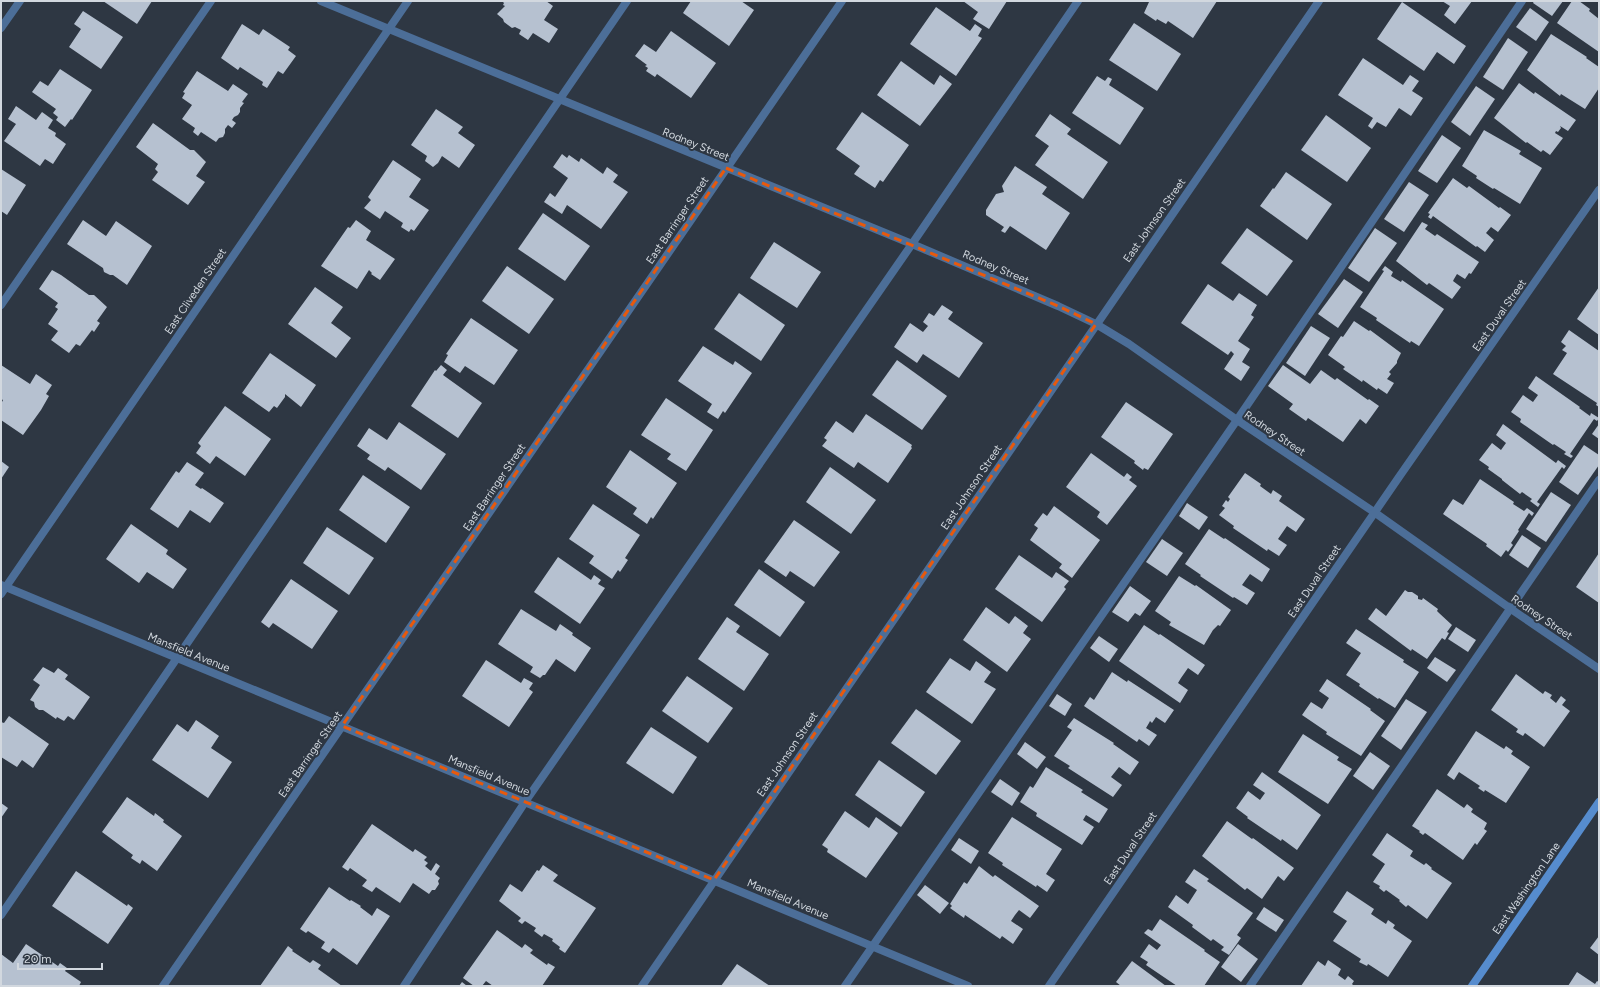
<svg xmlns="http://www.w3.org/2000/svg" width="1600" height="987" font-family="Figtree,sans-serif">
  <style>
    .building { fill: #b6c1d0 }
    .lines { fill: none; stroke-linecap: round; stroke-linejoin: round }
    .lane { stroke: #4c6e98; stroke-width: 8 }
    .street { stroke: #4c6e98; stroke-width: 8 }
    .secondary { stroke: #568cce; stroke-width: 8 }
    .marked { fill: none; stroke: #e8590c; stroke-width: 3; stroke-dasharray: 8 5; stroke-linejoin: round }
    .labels { text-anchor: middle; stroke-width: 4; stroke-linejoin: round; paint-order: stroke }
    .street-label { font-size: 11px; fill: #d2d8df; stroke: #2e3743 }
  </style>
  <rect width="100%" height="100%" fill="#2e3743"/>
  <g class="building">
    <path d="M103 1H152L137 24Z"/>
    <path d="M502 1H546L553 6 544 20 558 29 549 43 533 33 528 40 519 34 521 30 515 27 512 28 504 22 503 19 497 14 505 6 503 5 504 3Z"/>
    <path d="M691 1H741L754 10 729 46 683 13Z"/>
    <path d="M963 1H1007L989 29 973 19 978 12Z"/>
    <path d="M1147 1H1217L1193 38 1168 21 1166 24 1157 19 1156 21 1144 13 1149 2Z"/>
    <path d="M1442 1H1472L1455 24 1444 15 1450 6Z"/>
    <path d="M1534 1H1563L1552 16 1533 3Z"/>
    <path d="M1572 1H1579L1590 9 1589 11 1599 19V52L1557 23Z"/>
    <path d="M1402 2 1466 46 1454 64 1437 52 1424 71 1377 39Z"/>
    <path d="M936 7 970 31 975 24 982 29 978 36 982 38 956 76 910 44Z"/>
    <path d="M1530 8 1549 22 1536 41 1516 27Z"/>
    <path d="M83 11 123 37 101 69 69 47 81 29 74 24Z"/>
    <path d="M1134 23 1181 54 1157 91 1109 60Z"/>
    <path d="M242 24 259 35 263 29 290 47 288 50 296 56 283 74 278 71 267 88 262 85 263 82 240 67 238 70 221 58Z"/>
    <path d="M671 31 716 63 691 98 657 74 655 77 646 71 648 68 645 66 647 65 635 56 644 44 656 52Z"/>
    <path d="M1551 34 1587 57 1586 58 1599 67V88L1585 109 1561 94 1560 96 1527 70Z"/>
    <path d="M1508 38 1528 52 1503 90 1483 77Z"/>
    <path d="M1363 58 1403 85 1410 75 1419 81 1412 91 1423 98 1411 116 1399 108 1386 127 1377 122 1372 129 1368 126 1373 118 1338 95Z"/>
    <path d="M901 61 934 85 940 75 952 84 920 126 877 95Z"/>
    <path d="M60 69 92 90 72 120 71 119 65 127 56 120 58 117 53 113 56 109 32 92 40 81 48 86Z"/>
    <path d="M197 71 228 91 233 84 248 94 242 102 244 103 240 108V112L238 115 234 117 232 120 236 123 232 128 228 125 225 129V133L223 137 219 138 216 142 201 132 198 136 193 132 195 128 182 119 192 105 182 98 185 93 183 92Z"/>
    <path d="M1097 76 1105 81 1108 77 1112 79 1109 85 1144 108 1120 145 1072 113Z"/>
    <path d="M1519 83 1534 94 1535 92 1576 120 1568 131 1560 126 1561 128 1558 132 1556 131 1555 133 1563 138 1550 155 1543 150 1541 152 1527 142 1526 143 1494 118Z"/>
    <path d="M1476 86 1495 99 1470 136 1451 122Z"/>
    <path d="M16 106 36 120 42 112 53 120 48 128 56 133 55 136 66 144 53 164 45 159 40 166 4 141 16 124 8 119Z"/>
    <path d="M436 109 463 127 458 133 475 145 459 168 442 156 438 163 433 167 425 161 427 156 411 145Z"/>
    <path d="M862 112 909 145 883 182 880 180 875 188 854 174 860 166 836 149Z"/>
    <path d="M1050 114 1071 129 1067 134 1108 162 1083 199 1035 165 1049 146 1035 136Z"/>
    <path d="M1326 115 1371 148 1347 182 1301 150Z"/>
    <path d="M153 123 190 150H194L206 162 196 176 205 182 188 205 152 180 158 172 155 169 158 164 136 147Z"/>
    <path d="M1484 130 1521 151 1519 154 1542 168 1520 204 1494 188 1493 189 1476 178 1477 176 1462 166Z"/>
    <path d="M1442 135 1461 148 1437 183 1418 171Z"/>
    <path d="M562 154 567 158 569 155 579 162 581 158 603 174 607 167 618 175 613 182 628 192 601 229 567 205 562 214 544 202 550 193 555 197 568 178 553 167Z"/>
    <path d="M393 160 421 179 409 197 429 210 414 231 411 229 409 232 401 227 403 223 385 211 380 219 364 208 371 200 368 197Z"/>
    <path d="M1015 166 1047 187 1042 194 1070 213 1046 250 1010 226 1005 233 1001 231 1004 227 986 215V210L996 194 1004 192 1002 186Z"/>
    <path d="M1 169 26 185 7 215 1 211Z"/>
    <path d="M1286 172 1332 204 1307 240 1260 206 1273 188 1274 189Z"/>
    <path d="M1453 178 1467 188 1469 186 1499 208 1500 207 1511 215 1498 232 1491 227 1486 233 1494 240 1485 252 1477 246 1476 247 1433 216 1431 219 1428 217 1430 214 1428 213Z"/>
    <path d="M1409 182 1429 195 1404 232 1384 219Z"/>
    <path d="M543 213 590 246 565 281 518 249Z"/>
    <path d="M83 220 106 236 116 221 152 246 127 285 113 275H110L104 272 103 268 67 244Z"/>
    <path d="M356 220 371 231 366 240 395 259 380 280 371 274 372 273 369 270 357 289 321 266 348 227 350 228Z"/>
    <path d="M1422 222 1428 225 1425 229 1435 236 1437 234 1479 262 1471 274 1469 273 1465 279 1457 274 1454 279 1453 281 1461 287 1452 299 1429 283 1427 285 1396 261Z"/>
    <path d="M1247 228 1293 261 1267 296 1221 263Z"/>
    <path d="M1375 228 1397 243 1369 282 1348 268Z"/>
    <path d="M774 242 821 272 797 308 750 278Z"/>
    <path d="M507 266 554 299 529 334 482 301Z"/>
    <path d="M1385 266 1393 272 1391 276 1401 282 1402 280 1444 309 1419 346 1411 341 1410 343 1376 320 1377 318 1360 307 1384 271 1382 270Z"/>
    <path d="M52 270 61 275 89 295H94L107 307 97 321 100 323 94 332 92 330 80 346 76 344 69 353 51 340 58 331 48 324 58 309 55 307 58 303 39 289Z"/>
    <path d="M1344 279 1363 292 1338 328 1318 314Z"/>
    <path d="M1208 284 1233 301 1239 293 1257 305 1251 315 1254 317 1238 341 1250 349 1242 362 1250 367 1241 381 1224 369 1234 354 1231 351 1228 355 1181 323Z"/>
    <path d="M315 287 343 307 331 323 351 338 336 358 288 324Z"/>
    <path d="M1599 287V335L1577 319Z"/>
    <path d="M739 293 785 325 761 361 714 329Z"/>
    <path d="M942 305 953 312 948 319 983 343 959 378 923 354 917 363 894 347 910 323 923 332 928 326 923 322 929 313 934 316Z"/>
    <path d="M471 318 518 350 494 385 465 366 460 373 444 362 448 355 446 354Z"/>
    <path d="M1354 321 1369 331 1370 330 1401 353 1397 361V363L1389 372 1391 374 1387 379 1394 383 1387 394 1378 388 1377 390 1363 380 1362 382 1343 369 1345 367 1328 355 1341 336 1343 337Z"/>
    <path d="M1311 326 1330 338 1305 376 1286 363Z"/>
    <path d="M1569 330 1599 351V407L1596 405 1597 403 1553 374 1567 353 1562 350 1566 346 1561 342Z"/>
    <path d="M703 346 733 365 735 361 752 373 725 413 723 411 718 419 707 412 712 404 678 381Z"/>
    <path d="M270 353 316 385 301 407 285 394V397L277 408 274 406 269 412 242 393Z"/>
    <path d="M897 360 947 396 922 430 872 395Z"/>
    <path d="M1 365 30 384 36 374 52 385 46 394 49 396 41 410 23 435 1 420V404L3 400 1 399Z"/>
    <path d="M441 365 447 370 443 375 482 403 458 438 411 406 435 370 436 371Z"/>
    <path d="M1283 365 1310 384 1321 370 1335 380 1337 378 1368 400 1369 399 1379 406 1366 424 1360 419 1343 442 1308 418 1306 421 1289 409 1293 404 1268 386Z"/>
    <path d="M1536 376 1580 407 1579 408 1590 416 1591 413 1599 418 1597 421 1594 419 1570 454 1573 456 1571 458 1564 454 1566 452 1554 444 1553 445 1520 422 1521 419 1511 412 1523 395 1533 402 1538 395 1528 388Z"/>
    <path d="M666 398 713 430 686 471 667 459 671 454 641 435Z"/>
    <path d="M1126 402 1173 434 1148 470 1144 468 1143 470 1134 463 1135 461 1101 437Z"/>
    <path d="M225 406 271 439 245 476 216 456 210 464 196 453 201 446 198 443Z"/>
    <path d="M866 414 912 445 911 447 912 448 888 483 858 462 854 468 822 446 827 440 824 438 836 421 853 433Z"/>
    <path d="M399 422 446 454 421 490 388 467 385 471 367 459 370 455 357 446 369 428 387 440Z"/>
    <path d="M1503 424 1556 463 1558 460 1566 466 1564 469 1562 467 1537 502 1540 504 1538 507 1530 501 1532 499 1522 492 1520 494 1502 480V479L1488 469 1489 467 1479 460 1492 443 1501 450 1506 443 1496 435Z"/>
    <path d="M1599 424V439L1592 434Z"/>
    <path d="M1584 445 1599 455V465L1578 495 1559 482Z"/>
    <path d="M630 450 677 483 653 519 651 517 647 524 633 514 637 508 606 487Z"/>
    <path d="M1091 453 1124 477 1127 473 1132 477 1129 480 1137 486 1107 525 1097 517 1100 512 1066 487Z"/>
    <path d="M1 461 9 467 1 479Z"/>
    <path d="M187 462 204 473 195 485 201 489 202 488 224 503 210 523 190 510 178 528 150 509 176 471 179 473Z"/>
    <path d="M830 467 876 500 851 534 806 502Z"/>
    <path d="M1245 473 1261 484 1260 486 1271 494 1273 490 1282 496 1279 501 1305 519 1296 532 1287 526 1278 539 1287 545 1279 556 1268 549 1267 551 1233 528 1234 526 1219 515 1225 508 1222 506 1226 500 1228 502 1230 499 1228 497Z"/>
    <path d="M363 475 410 507 386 543 339 510Z"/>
    <path d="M1480 479 1514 502 1513 504 1524 511 1527 508 1534 513 1532 516 1529 513 1518 530 1519 531 1511 543 1513 545 1508 552 1506 550 1501 557 1486 546 1487 544 1443 514 1453 499 1463 505Z"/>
    <path d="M1551 492 1571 505 1546 542 1526 529Z"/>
    <path d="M1187 503 1208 517 1199 530 1179 516Z"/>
    <path d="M593 504 640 535 625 558 628 560 620 572 618 570 612 579 589 563 594 556 569 539Z"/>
    <path d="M1054 506 1100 540 1072 578 1059 568 1062 564 1030 540 1038 528 1034 525 1043 513 1047 516Z"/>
    <path d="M794 520 840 552 814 587 790 571 786 577 764 562Z"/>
    <path d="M131 524 168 550 166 554 187 569 173 589 147 572 139 583 106 559Z"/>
    <path d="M327 527 374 558 349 595 303 563Z"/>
    <path d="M1209 529 1224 539 1225 538 1270 569 1262 582 1250 574 1242 585 1255 593 1247 605 1234 597 1233 598 1200 576 1201 575 1185 564Z"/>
    <path d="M1522 535 1541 548 1528 568 1509 555Z"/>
    <path d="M1162 539 1183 553 1167 576 1146 562Z"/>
    <path d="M1599 553V603L1576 587Z"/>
    <path d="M1019 555 1052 578 1056 572 1069 581 1064 587 1066 589 1042 622 995 589Z"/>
    <path d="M558 557 591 580 594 575 601 580 598 584 605 588 580 624 534 592Z"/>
    <path d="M759 569 805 602 780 637 734 605Z"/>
    <path d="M1179 576 1195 586 1196 585 1231 610 1220 626 1218 625 1213 630 1204 645 1169 625 1171 622 1155 611Z"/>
    <path d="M291 579 338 611 312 649 273 623 269 628 261 622Z"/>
    <path d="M1130 586 1151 601 1140 616 1135 613 1128 622 1112 612Z"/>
    <path d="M1405 590 1408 592H1412L1418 596V599L1422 600 1423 598 1438 609 1437 611 1439 613 1452 625 1447 632 1449 633 1445 640 1442 638 1427 659 1412 649 1411 651 1368 619 1376 608 1386 616Z"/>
    <path d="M986 607 1009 624 1015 616 1028 626 1023 633 1031 639 1007 672 963 640Z"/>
    <path d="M521 609 556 631 560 624 573 633 572 635 591 648 575 672 556 659 545 675H543L540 678 530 672 533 667 498 644Z"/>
    <path d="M727 617 740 626 736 632 769 654 744 691 698 659Z"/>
    <path d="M1144 625 1159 635 1160 634 1205 665 1198 675 1188 668 1181 678 1178 683 1188 690 1180 703 1119 661Z"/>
    <path d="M1456 627 1476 640 1468 652 1448 639Z"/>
    <path d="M1356 629 1404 660 1403 662 1419 672 1395 708 1379 698 1378 699 1359 686 1360 684 1346 675 1361 653 1346 643Z"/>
    <path d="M1099 636 1118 649 1109 662 1090 648Z"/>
    <path d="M1435 657 1456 670 1447 682 1427 668Z"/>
    <path d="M950 658 970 671 976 661 991 672 984 682 996 689 972 724 926 692Z"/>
    <path d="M486 660 521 683 524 678 533 683 529 689 533 692 509 727 462 696Z"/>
    <path d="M43 667 54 673 58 668 68 675 65 679 90 697 74 720 68 716 64 721 57 717 56 719 43 710H39L35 707 34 702 30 700 40 685 33 680Z"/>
    <path d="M1112 672 1127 682 1128 680 1174 710 1165 723 1156 717 1152 723 1150 721 1149 723 1146 728 1157 735 1149 746 1139 739 1137 742 1084 706 1090 697 1094 700Z"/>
    <path d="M1516 674 1543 694 1545 691 1552 695 1550 698 1556 703 1561 696 1566 700 1562 705 1570 711 1544 747 1525 733 1523 736 1516 732 1518 729 1491 710Z"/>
    <path d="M687 676 733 708 708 743 662 711Z"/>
    <path d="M1327 679 1371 709 1370 710 1385 721 1361 756 1326 734 1327 732 1302 715 1311 702 1322 709 1329 698 1319 691Z"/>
    <path d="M1057 694 1072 704 1065 716 1049 706Z"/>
    <path d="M1406 699 1427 712 1401 750 1381 736Z"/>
    <path d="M916 709 961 741 936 775 891 743Z"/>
    <path d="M9 716 49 744 33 768 22 760 17 767 1 757V722L4 723Z"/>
    <path d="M1074 718 1114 743 1113 744 1139 762 1130 775 1119 767 1111 777 1122 785 1113 797 1068 768 1070 766 1054 756 1072 730 1067 727Z"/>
    <path d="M196 720 219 736 211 748 232 762 208 798 152 760 177 724 188 732Z"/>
    <path d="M651 727 697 757 673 794 626 763Z"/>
    <path d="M1476 731 1504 749 1506 746 1513 751 1511 754 1530 767 1506 803 1485 790 1484 792 1478 788 1480 786 1459 772 1454 780 1447 775Z"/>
    <path d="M1303 734 1339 757 1337 760 1352 769 1328 804 1278 772Z"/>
    <path d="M1025 742 1046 757 1037 769 1017 754Z"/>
    <path d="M1370 752 1390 766 1373 790 1353 776Z"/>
    <path d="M879 760 925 792 901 827 855 795Z"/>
    <path d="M1046 767 1083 790 1081 792 1108 809 1099 823 1086 815 1083 820 1094 827 1082 845 1036 816 1037 813 1020 802 1030 786 1033 788Z"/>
    <path d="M1262 772 1321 815 1297 850 1282 839 1281 841 1247 818 1248 817 1236 808 1248 791 1260 800 1265 793 1253 785Z"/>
    <path d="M1000 779 1020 793 1012 806 991 792Z"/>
    <path d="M1437 789 1464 808 1467 804 1473 809 1471 812 1487 823 1484 829 1487 831 1479 842 1477 845 1475 843 1463 860 1425 833 1423 835 1419 832 1420 831 1412 826Z"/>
    <path d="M127 797 154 816 155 813 164 820 163 822 182 836 157 871 142 860 140 864 131 858 133 855 102 832Z"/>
    <path d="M1 803 8 808 1 818Z"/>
    <path d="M845 811 869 828 876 817 898 833 866 878 827 852 828 849 822 845Z"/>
    <path d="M1012 817 1062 849 1046 874 1055 880 1047 892 1037 885 1036 887 1002 865 1003 863 988 853Z"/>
    <path d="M1227 821 1252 839 1253 838 1294 868 1284 881 1278 876 1262 899 1247 888 1245 890 1202 856Z"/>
    <path d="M372 824 413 852 415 849 427 857 424 860 428 863 425 866 431 871 436 863 440 866 435 874 440 878 438 881 439 884 435 890H432L429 894 413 883 400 903 376 887 372 892 362 886 367 880 350 868 348 871 342 867Z"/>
    <path d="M1387 833 1413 851 1410 856 1424 865 1426 863 1432 868 1431 869 1452 883 1427 919 1408 905 1406 907 1399 901 1400 900 1386 890 1384 892 1379 888 1380 886 1373 882 1385 864 1372 855Z"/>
    <path d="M959 838 979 851 971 864 951 850Z"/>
    <path d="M543 865 558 875 553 881 596 908 565 953 559 949 560 947 552 941 553 939 544 934 542 937 534 931 536 928 525 921 522 924 518 921 521 918 499 901 510 884 522 892 537 870 539 871Z"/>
    <path d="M979 866 993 877 995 875 1039 906 1030 918 1019 910 1015 915 1011 921 1023 929 1013 944 1002 936 1000 939 965 915 964 918 950 908 952 906 950 904 964 882 967 884Z"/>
    <path d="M1194 869 1209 879 1207 881 1253 913 1237 935 1241 938 1229 955 1221 950 1224 947 1213 939 1211 941 1192 927 1193 925 1168 907 1176 895 1188 904 1197 890 1185 882Z"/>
    <path d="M76 871 127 906 128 904 133 908 108 944 52 906Z"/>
    <path d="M925 885 949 903 940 914 917 895Z"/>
    <path d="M329 887 350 901 351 900 361 906 360 907 372 916 377 908 390 916 357 965 333 948 329 953 321 948 325 942 308 931 306 933 300 929Z"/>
    <path d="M1347 891 1374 909 1371 914 1386 924 1388 920 1395 925 1393 928 1412 941 1388 977 1368 964 1367 966 1359 962 1361 959 1333 941 1347 921 1333 912Z"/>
    <path d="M1264 907 1284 920 1276 932 1256 919Z"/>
    <path d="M1160 919 1205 950 1204 951 1220 962 1204 986H1177L1146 965 1148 962 1140 957 1149 944 1157 950 1161 945 1144 933 1148 929 1152 931Z"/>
    <path d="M497 930 522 948 525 944 533 950 530 953 547 965 548 963 555 967 542 986H493L486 981 482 986H474L463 978Z"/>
    <path d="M1599 936V955L1590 948Z"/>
    <path d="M26 944 58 966 60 963 67 968 65 971 81 982 79 986H1V954L13 963Z"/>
    <path d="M1238 944 1258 959 1241 982 1221 967Z"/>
    <path d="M288 946 293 950 292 951 310 963 313 960 321 965 318 969 342 986H260Z"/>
    <path d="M1328 960 1341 969 1338 975 1345 980 1348 976 1354 981 1352 984 1354 986H1301L1318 961 1325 966Z"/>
    <path d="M1132 961 1166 986H1121L1116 982Z"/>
    <path d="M737 964 770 986H721Z"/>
    <path d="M1577 972 1595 984 1597 981 1599 982V986H1568Z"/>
    <path d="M462 982 467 986H459Z"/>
  </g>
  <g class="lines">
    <g class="lane">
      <path d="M1 305 211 1"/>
      <path d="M1 915 627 1"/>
      <path d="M404 986 525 802 912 244 1078 1"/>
      <path d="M845 986 1237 420 1522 1"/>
      <path d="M1250 986 1599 480"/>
    </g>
    <g class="street">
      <path d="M321 1 912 244 1058 306 1096 324 1129 344 1237 420 1374 512 1511 609 1599 669"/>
      <path d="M1 28 20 1"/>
      <path d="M1 585 968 986"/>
      <path d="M1 594 408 1"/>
      <path d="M163 986 842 1"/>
      <path d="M642 986 1319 1"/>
      <path d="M1049 986 1399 477 1599 190"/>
    </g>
    <path class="secondary" d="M1472 986 1599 802"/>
  </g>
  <path class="marked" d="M726 168 1058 306 1096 324 714 880 342 726Z"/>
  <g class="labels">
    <g class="street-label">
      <text transform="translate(696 144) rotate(22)" y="4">Rodney Street</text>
      <text transform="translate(677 220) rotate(-56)" y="4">East Barringer Street</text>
      <text transform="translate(1154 220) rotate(-55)" y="4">East Johnson Street</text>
      <text transform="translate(996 267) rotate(23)" y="4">Rodney Street</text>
      <text transform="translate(195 291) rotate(-56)" y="4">East Cliveden Street</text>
      <text transform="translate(1499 315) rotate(-55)" y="4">East Duval Street</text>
      <text transform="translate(1275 433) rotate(34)" y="4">Rodney Street</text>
      <text transform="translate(494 487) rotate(-56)" y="4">East Barringer Street</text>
      <text transform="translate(971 487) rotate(-56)" y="4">East Johnson Street</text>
      <text transform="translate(1314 581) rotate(-56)" y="4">East Duval Street</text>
      <text transform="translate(1542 617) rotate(34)" y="4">Rodney Street</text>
      <text transform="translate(189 652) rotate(22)" y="4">Mansfield Avenue</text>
      <text transform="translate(310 754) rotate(-55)" y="4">East Barringer Street</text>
      <text transform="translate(787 754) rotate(-56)" y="4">East Johnson Street</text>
      <text transform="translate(489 775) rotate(23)" y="4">Mansfield Avenue</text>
      <text transform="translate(1130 848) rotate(-56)" y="4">East Duval Street</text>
      <text transform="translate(1526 888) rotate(-55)" y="4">East Washington Lane</text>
      <text transform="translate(788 899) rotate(23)" y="4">Mansfield Avenue</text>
    </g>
  </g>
  <rect width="1600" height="987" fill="none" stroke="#d2d8df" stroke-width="4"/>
  <path d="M18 963v6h84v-6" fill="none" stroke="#d2d8df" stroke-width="2"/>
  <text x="24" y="963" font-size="12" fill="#d2d8df" stroke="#2e3743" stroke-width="3" paint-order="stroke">20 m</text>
</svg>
